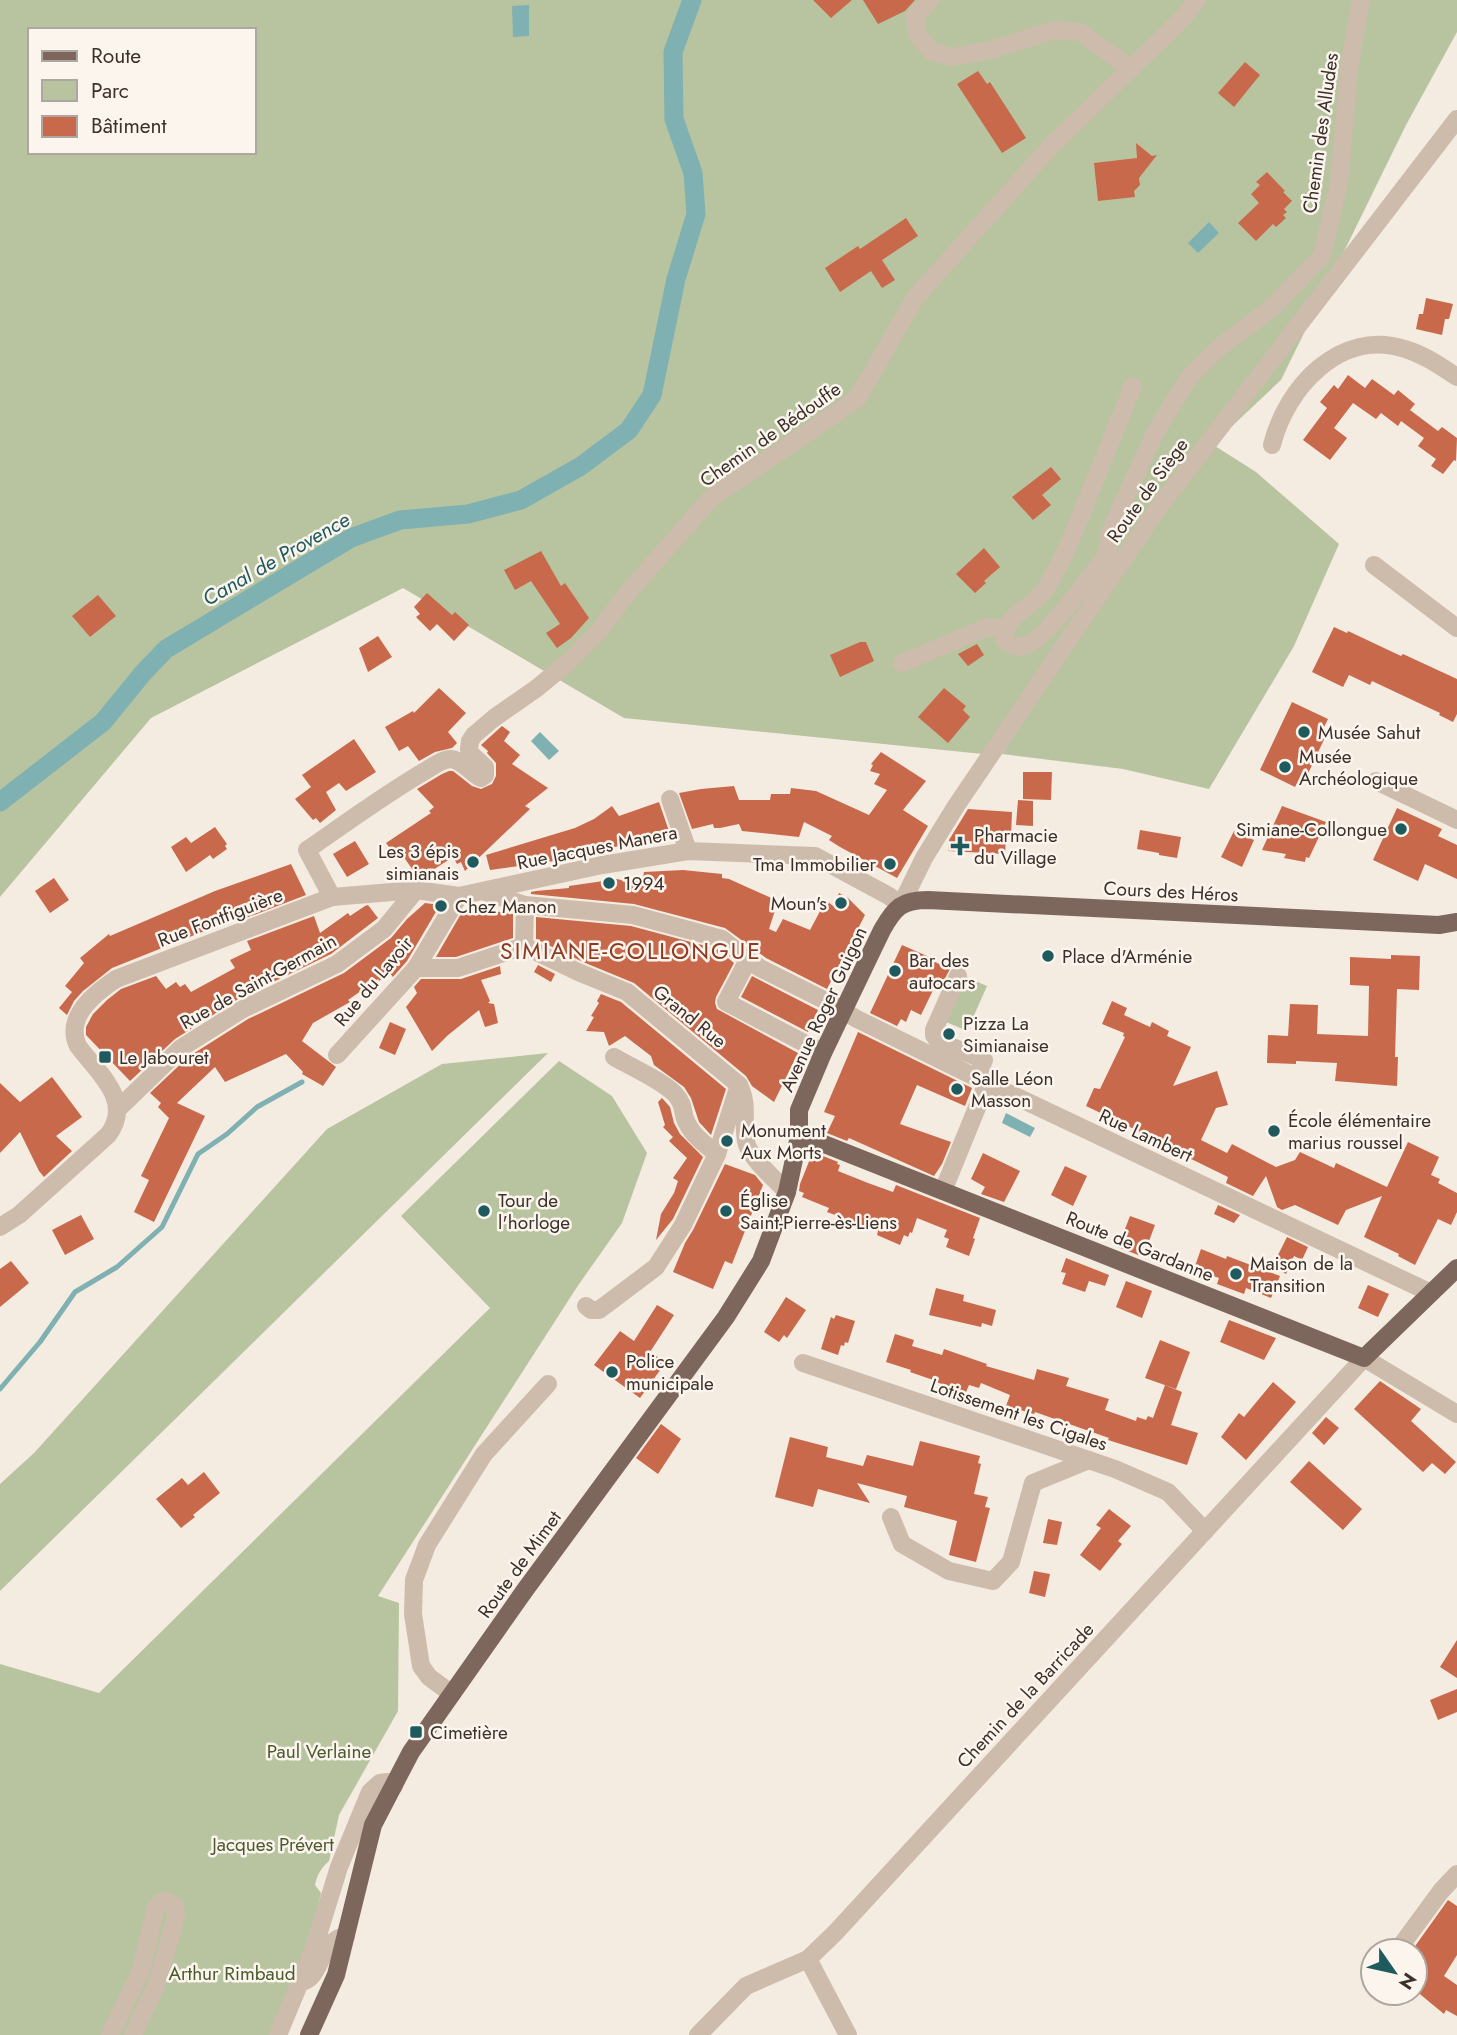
<svg xmlns="http://www.w3.org/2000/svg" width="1457" height="2035" font-family="Jost,sans-serif">
  <style>
    .green { fill: #b8c4a0; fill-rule: evenodd }
    .water { fill: #7fb0b2 }
    .lines { fill: none; stroke-linecap: round; stroke-linejoin: round }
    .stream { stroke: #7fb0b2; stroke-width: 5 }
    .canal { stroke: #7fb0b2; stroke-width: 19 }
    .building { fill: #c8694b }
    .minor { stroke: #cdbbac; stroke-width: 18 }
    .major { stroke: #7d675c; stroke-width: 18 }
    .poi-dot { fill: #1f5a5e; stroke: #fbf5ee; stroke-width: 2.5 }
    .labels { text-anchor: middle; stroke-width: 5; stroke-linejoin: round; paint-order: stroke }
    .street-label { font-size: 19px; fill: #3b302b; stroke: #fbf5ee }
    .poi-label { font-size: 19px; fill: #3b302b; stroke: #fbf5ee; text-anchor: start }
    .park-label { font-size: 19px; fill: #4a5a2e; stroke: #fbf5ee }
    .water-label { font-size: 21px; font-style: italic; fill: #1f5a5e; stroke: #fbf5ee }
    .quarter-label { font-size: 23px; letter-spacing: 2px; fill: #8c3b22; stroke: #fbf5ee }
  </style>
  <rect width="100%" height="100%" fill="#f4ebe1"/>
  <g class="green">
    <path d="M0 0H1457V32L1406 125 1281 380 1161 493 983 754 624 718 403 588 151 718 0 897ZM30 30H254V152H30Z"/>
    <path d="M1215 446 1256 472 1339 544 1294 646 1209 789 1123 769 1002 754 1161 513Z"/>
    <path d="M964 976 987 986 967 1031 944 1021Z"/>
    <path d="M548 1053 0 1591V1484L34 1453 327 1129 442 1064Z"/>
    <path d="M559 1061 612 1096 647 1153 622 1223 577 1287 378 1596 399 1603 398 1711 339 1815 329 1861C321 1868 317 1875 315 1885L321 1893 310 1942 271 2035H0V1664L99 1693 490 1308 401 1216Z"/>
  </g>
  <g class="water">
    <path d="M529 5V36L513 37 512 6Z"/>
    <path d="M1209 222 1219 233 1198 253 1188 243Z"/>
    <path d="M540 732 559 751 549 760 531 741Z"/>
    <path d="M1006 1113 1035 1128 1030 1137 1002 1123Z"/>
  </g>
  <g class="lines">
    <path class="stream" d="M0 1389 40 1342 75 1292 117 1267 162 1227 198 1154 227 1134 257 1107 302 1082"/>
    <path class="canal" d="M0 802 103 722 143 673 166 649 351 538 400 520 468 514 521 500 581 466 629 430 652 395 676 279 696 214 693 173 674 119 673 52 692 0"/>
  </g>
  <g class="building">
    <path d="M813 0H852L831 18Z"/>
    <path d="M863 0H915L905 11 878 24Z"/>
    <path d="M1245 62 1260 75 1234 107 1218 93Z"/>
    <path d="M978 71 987 84 990 82 1026 138 1002 153 957 84Z"/>
    <path d="M1136 143 1152 156 1157 155 1139 178 1140 185 1134 191 1135 197 1098 201 1094 163 1137 158Z"/>
    <path d="M1267 172 1285 191 1283 192 1292 201 1284 209 1287 212 1283 215 1286 218 1276 227 1273 224 1256 241 1238 223 1259 203 1251 194 1260 185 1256 182Z"/>
    <path d="M906 218 918 236 882 260 895 280 882 288 871 271 840 292 825 268 858 246 860 249Z"/>
    <path d="M1426 298 1453 304 1449 319H1445L1442 335 1416 329 1419 314H1423Z"/>
    <path d="M1348 375 1365 388 1372 379 1394 395 1398 390 1415 404 1410 410 1438 431 1442 427 1457 438 1456 461 1454 460 1443 474 1431 466 1436 459 1418 446 1424 438 1401 421 1398 426 1381 413 1376 419 1353 403 1334 428 1347 438 1330 460 1303 440 1327 408 1320 402 1334 385 1338 389Z"/>
    <path d="M1051 467 1061 479 1042 495 1051 505 1033 520 1012 497Z"/>
    <path d="M984 548 1000 567 984 581 986 583 975 593 956 574Z"/>
    <path d="M541 551 561 586 565 583 589 618 571 638 557 648 546 633 560 624 531 581 515 590 504 570Z"/>
    <path d="M427 593 452 615 455 612 469 625 454 641 437 624 430 631 416 617 420 614 414 607Z"/>
    <path d="M98 595 116 616 90 637 72 616Z"/>
    <path d="M1334 627 1347 633 1348 631 1401 656 1403 654 1457 679V714L1453 722 1439 715 1440 713 1372 681 1370 685 1349 675 1343 687 1312 672Z"/>
    <path d="M378 636 392 657 368 672 359 648Z"/>
    <path d="M860 642H866L874 661 840 677 830 655Z"/>
    <path d="M977 644 984 655 968 666 958 654Z"/>
    <path d="M439 688 466 713 448 732 457 743 452 748 435 752 419 761 408 746 399 751 385 727 413 711 414 713Z"/>
    <path d="M944 688 966 706 963 710 970 717 948 743 918 717Z"/>
    <path d="M1292 702 1328 719 1323 729 1328 731 1306 778 1301 776 1295 787 1260 770Z"/>
    <path d="M502 726 510 732 504 741 520 755 512 764 548 788 525 806 530 809 465 871 461 862 457 864 453 857 419 879 401 853 396 856 386 843 431 813 429 811 434 807 417 789 442 774 449 771H453L472 786 481 789 492 784 496 776V763L487 753 488 751 481 745Z"/>
    <path d="M354 739 376 772 346 791 339 783 326 792 336 810 320 823 316 818 313 820 295 799 311 787 302 775Z"/>
    <path d="M881 752 926 781 903 810 928 826 897 878 840 847 829 840 832 836 804 822 799 837 742 831 739 824 720 828H714L713 824 692 829 679 793 701 789 734 786 739 800H770L771 794H790L791 788 816 791 869 815 887 790 874 784 880 774 870 771 873 765 871 764Z"/>
    <path d="M1023 772H1052L1051 800 1023 799Z"/>
    <path d="M1018 800 1033 801V826L1016 825Z"/>
    <path d="M659 802 670 834 630 843 619 848V846L562 860 490 870 486 855 575 828 594 819 612 806 619 816Z"/>
    <path d="M1282 806 1326 822 1309 858 1306 857 1305 862 1284 858 1286 854 1262 850Z"/>
    <path d="M1397 808 1442 829 1438 836 1457 845V879L1425 864 1418 881 1373 860Z"/>
    <path d="M968 809 1012 812 1011 837H1006L1005 854 948 851 949 840Z"/>
    <path d="M215 827 227 844 225 846 227 849 213 859 210 855 186 872 171 847 186 837 191 843Z"/>
    <path d="M1140 830 1181 837 1177 858 1159 855V853L1137 849Z"/>
    <path d="M1234 831 1254 840 1242 867 1221 857Z"/>
    <path d="M355 841 369 864 347 877 333 854Z"/>
    <path d="M291 864 306 895 238 921 237 918 112 968 83 991 74 1001 67 1015 59 1008 72 992 65 986 84 963 80 958 109 934 110 936 215 891Z"/>
    <path d="M683 870 722 874V878L729 879 778 901 769 929 776 932 783 919 810 930 826 900 833 906 839 893 848 898 865 915 827 989 766 958 725 928 634 904 531 894V892L536 891 569 888V886L617 879 625 881 643 878 644 872Z"/>
    <path d="M54 878 69 900 50 913 35 891Z"/>
    <path d="M425 903 440 905 407 961 393 977 389 972 379 981 378 979 348 1000 350 1002 313 1023 302 1041 336 1067 323 1086 302 1074 303 1072 286 1054 225 1082 215 1067 177 1103 205 1116 154 1222 134 1212 149 1180 141 1176 169 1118 158 1107 161 1103 150 1093 188 1057 248 1019 344 973 391 938 407 919Z"/>
    <path d="M368 905 378 918 331 954 238 999 175 1039 130 1081 86 1035V1027L93 1014 107 1000 121 989 156 976 166 989 176 982 180 987 185 984 191 992 235 968 230 960 251 950 247 941 314 916 320 933 348 913 350 916 365 906Z"/>
    <path d="M494 911 513 914V938L456 957H436L462 912Z"/>
    <path d="M536 917 631 926 717 949 734 963 716 997 715 1003 717 1009 798 1053 774 1102 752 1086 746 1076 634 983 583 962 536 939Z"/>
    <path d="M902 945 936 960 935 962 950 969 941 986 936 984 921 1015 911 1010 906 1022 901 1019 897 1026 870 1013Z"/>
    <path d="M1391 955 1420 956 1419 990 1397 989 1395 1057H1398L1397 1086 1335 1081 1337 1063 1296 1061V1064L1267 1063 1268 1035 1288 1036 1290 1004 1318 1005 1317 1034 1368 1036 1369 986 1350 985V957L1391 959Z"/>
    <path d="M538 965 555 974 551 982 534 972Z"/>
    <path d="M500 966 501 974 481 980 490 1001 488 1003 494 1004 498 1023 485 1027 479 1010 447 1036 432 1051 406 1007 417 993 414 987 421 979H461Z"/>
    <path d="M752 976 818 1010 808 1032 741 997Z"/>
    <path d="M601 994 621 1002 726 1089 711 1135 699 1122 691 1098 684 1087 654 1065 651 1056 625 1036 609 1046 604 1032 586 1031 594 1017 591 1016 599 1003 597 1001Z"/>
    <path d="M1112 1001 1127 1008 1124 1015 1150 1027 1152 1022 1169 1031 1167 1036 1191 1047 1173 1086 1217 1071 1228 1105 1216 1108 1201 1140 1227 1153 1232 1144 1276 1167 1295 1160 1300 1152 1334 1168 1336 1163 1387 1187 1408 1142 1439 1157 1431 1175 1440 1179 1438 1183 1457 1193V1212L1451 1225 1438 1219 1415 1265 1398 1256 1399 1254 1364 1237 1382 1196 1346 1210 1338 1225 1295 1205 1282 1210 1277 1207 1266 1176 1253 1196 1226 1183 1228 1177 1183 1155 1184 1153 1086 1106 1094 1088 1100 1089 1125 1037 1123 1036 1124 1033 1102 1024Z"/>
    <path d="M390 1022 406 1029 395 1055 379 1048Z"/>
    <path d="M858 1032 972 1088 965 1106 917 1085 900 1124 951 1142 942 1164 934 1176 849 1138 847 1141 827 1133 835 1116 824 1112Z"/>
    <path d="M52 1077 82 1117 56 1136 72 1151 44 1177 39 1171 20 1132 0 1153V1083L20 1102Z"/>
    <path d="M662 1098 670 1107 674 1123 680 1134 703 1157 673 1219 656 1240 661 1214 674 1193 678 1181 673 1178 687 1158 669 1141 673 1137 663 1127 665 1125 658 1102Z"/>
    <path d="M983 1153 1020 1171 1004 1202 981 1194 985 1187 971 1179Z"/>
    <path d="M812 1154 817 1156 818 1154 838 1162 837 1164 840 1165 838 1171 868 1183 893 1192 896 1185 980 1218 973 1238 975 1239 969 1256 946 1247 949 1239 944 1237 947 1230 917 1218 912 1233 910 1232 908 1237 904 1235 900 1245 877 1235 878 1231 827 1212 829 1208 802 1197 804 1193 799 1191 800 1184Z"/>
    <path d="M725 1164 755 1175 763 1185 732 1264 725 1261 713 1289 673 1272 685 1243 693 1230Z"/>
    <path d="M1065 1166 1087 1176 1073 1206 1051 1195Z"/>
    <path d="M1218 1205 1240 1215 1234 1223 1214 1214Z"/>
    <path d="M81 1215 94 1239 65 1255 52 1230Z"/>
    <path d="M1130 1216 1155 1225 1143 1257 1118 1247Z"/>
    <path d="M1287 1237 1308 1247 1302 1260 1294 1256 1286 1274 1272 1267Z"/>
    <path d="M1201 1249 1226 1259 1227 1256 1280 1276 1271 1298 1246 1288 1244 1294 1217 1284 1219 1278 1194 1269Z"/>
    <path d="M1066 1258 1109 1275 1105 1286 1089 1281 1085 1292 1062 1284 1066 1273 1061 1272Z"/>
    <path d="M11 1261 29 1283 0 1307V1269Z"/>
    <path d="M1126 1281 1152 1291 1142 1318 1116 1307Z"/>
    <path d="M1368 1285 1389 1294 1378 1317 1358 1308Z"/>
    <path d="M936 1288 964 1295 963 1301 996 1310 992 1326 982 1323 981 1327 929 1315Z"/>
    <path d="M786 1297 806 1310 787 1338 784 1335 779 1342 764 1332Z"/>
    <path d="M657 1305 674 1315 650 1352 666 1362 640 1398 594 1365 620 1331 634 1341Z"/>
    <path d="M836 1315 855 1321 848 1343 845 1342 844 1346 841 1345 838 1355 821 1349 831 1317 834 1319Z"/>
    <path d="M1229 1320 1276 1338 1264 1360 1220 1342Z"/>
    <path d="M895 1334 914 1340 912 1346 942 1355 944 1349 987 1364 986 1366 1034 1380 1037 1369 1069 1378 1066 1386 1109 1399 1105 1410 1136 1421 1137 1417 1146 1420 1148 1416 1153 1418 1165 1385 1182 1392 1171 1425 1198 1433 1187 1465 1108 1440 1109 1438 1035 1412 1034 1414 1006 1406 1010 1395 981 1383 979 1388 969 1385 966 1392 936 1382V1381L910 1372 911 1370 886 1362Z"/>
    <path d="M1160 1340 1190 1352 1176 1389 1145 1378Z"/>
    <path d="M1380 1381 1421 1409 1411 1421 1456 1462 1445 1474 1432 1463 1423 1472 1354 1409Z"/>
    <path d="M1273 1382 1296 1402 1246 1460 1221 1437 1239 1413 1244 1417Z"/>
    <path d="M1326 1417 1339 1428 1324 1445 1312 1433Z"/>
    <path d="M661 1424 681 1439 658 1474 636 1458Z"/>
    <path d="M790 1437 828 1447 826 1457 863 1466 867 1455 913 1466 920 1441 980 1456 978 1463 981 1464 974 1494 988 1497 985 1507 990 1508 976 1562 949 1555 957 1521 904 1507 907 1496 857 1483 870 1503 818 1489 813 1507 775 1497Z"/>
    <path d="M1309 1461 1362 1509 1343 1530 1290 1482Z"/>
    <path d="M204 1472 220 1493 193 1515 195 1517 181 1528 156 1499 182 1478 188 1485Z"/>
    <path d="M1109 1509 1131 1526 1118 1541 1122 1544 1100 1571 1080 1555 1101 1528 1096 1525Z"/>
    <path d="M1048 1519 1062 1522 1057 1545 1043 1543Z"/>
    <path d="M1034 1571 1050 1574 1045 1597 1029 1593Z"/>
    <path d="M1457 1640V1678L1440 1667Z"/>
    <path d="M1457 1689V1712L1438 1720 1430 1700Z"/>
    <path d="M1448 1900 1457 1906V1955L1444 1976 1457 1985V2016L1446 2010 1444 2014 1415 1990V1964L1421 1954 1413 1949Z"/>
  </g>
  <g class="lines">
    <g class="minor">
      <path d="M930 0 915 17 917 34 931 51 951 57 991 50 1054 30 1080 32 1131 69"/>
      <path d="M1272 445C1286 388 1340 328 1405 349 1425 355 1440 366 1457 377"/>
      <path d="M1108 553C1093 572 1045 642 1024 646 1015 648 1011 645 1004 640 1006 611 1032 610 1046 588 1063 561 1075 530 1087 500 1102 462 1118 424 1133 386"/>
      <path d="M1374 565 1457 628"/>
      <path d="M1116 568 1108 553 1109 534 1156 431 1190 376 1221 346 1272 308 1322 256 1339 183 1349 69 1361 0"/>
      <path d="M902 663 985 628H1005"/>
      <path d="M1376 781 1457 820"/>
      <path d="M670 799 688 851"/>
      <path d="M485 892 525 905 633 915 722 939 748 960 760 968 830 1003 857 1019 977 1078 1431 1293"/>
      <path d="M332 897 307 850C346 823 384 795 425 771 432 767 441 760 449 759 461 758 471 774 481 778L485 775V767L471 754 469 749 470 741 474 735 494 718 537 688 567 663 600 630 624 597 711 498 857 399 915 298 1051 146 1182 19 1197 0"/>
      <path d="M524 946 525 905"/>
      <path d="M748 960 726 1002 823 1053"/>
      <path d="M416 968H458L524 946 578 972 627 992 739 1085C750 1107 741 1124 747 1145 752 1160 776 1180 787 1192"/>
      <path d="M958 976 934 1030V1035L938 1041 984 1060 977 1078"/>
      <path d="M337 1055 416 968 459 896"/>
      <path d="M614 1057C631 1067 661 1080 675 1094 686 1106 681 1113 687 1123 693 1136 707 1146 717 1154"/>
      <path d="M118 1109 181 1048 243 1009 337 964 384 929 416 890"/>
      <path d="M943 1191 987 1083"/>
      <path d="M0 1227 19 1215 108 1135C134 1101 98 1073 78 1046 64 1017 95 993 116 979L332 897 416 890 459 896 602 865 688 851 815 856 889 896 901 905 924 858 956 806 1158 508 1457 119"/>
      <path d="M586 1306 591 1310H599L656 1267 683 1225 717 1154 739 1085"/>
      <path d="M803 1363 1115 1469 1168 1492 1205 1531"/>
      <path d="M891 1517 902 1544 949 1571 993 1581 1011 1562 1033 1483 1089 1460"/>
      <path d="M452 1694 429 1677 421 1666 413 1614 414 1580 427 1545 484 1454 548 1384"/>
      <path d="M1397 1951 1441 1891 1457 1874"/>
      <path d="M808 1959 848 2035"/>
      <path d="M300 1982 314 1948 339 1867 370 1792 380 1783 387 1782 394 1786"/>
      <path d="M110 2035 141 1970 156 1907 161 1902 166 1901 175 1906 176 1917 157 1984 133 2035"/>
      <path d="M278 2035 300 1982C322 1981 318 1940 346 1936"/>
      <path d="M698 2035 746 1986 808 1959 835 1933 1364 1358 1457 1414"/>
    </g>
    <g class="major">
      <path d="M799 1136 819 1142 1364 1358 1457 1268"/>
      <path d="M309 2035 336 1975 373 1825 411 1752 525 1590 726 1317 761 1261 787 1192 799 1136V1110L823 1053 882 930C895 907 902 900 928 900L1439 925 1457 922"/>
    </g>
  </g>
  <g class="poi-dot">
    <circle cx="1304" cy="732" r="7"/>
    <circle cx="1285" cy="767" r="7"/>
    <circle cx="1401" cy="829" r="7"/>
    <path d="M956.5 835.5h7v7h7v7h-7v7h-7v-7h-7v-7h7z"/>
    <circle cx="473" cy="862" r="7"/>
    <circle cx="890" cy="864" r="7"/>
    <circle cx="609" cy="883" r="7"/>
    <circle cx="841" cy="903" r="7"/>
    <circle cx="441" cy="906" r="7"/>
    <circle cx="1048" cy="956" r="7"/>
    <circle cx="895" cy="971" r="7"/>
    <circle cx="949" cy="1034" r="7"/>
    <rect x="98" y="1050" width="14" height="14" rx="3.5"/>
    <circle cx="957" cy="1089" r="7"/>
    <circle cx="1274" cy="1131" r="7"/>
    <circle cx="727" cy="1141" r="7"/>
    <circle cx="484" cy="1211" r="7"/>
    <circle cx="726" cy="1211" r="7"/>
    <circle cx="1236" cy="1274" r="7"/>
    <circle cx="612" cy="1372" r="7"/>
    <rect x="409" y="1725" width="14" height="14" rx="3.5"/>
  </g>
  <g class="labels">
    <g class="street-label">
      <text transform="translate(1320 133) rotate(-82)" y="7">Chemin des Alludes</text>
      <text transform="translate(770 434) rotate(-35)" y="7">Chemin de Bédouffe</text>
      <text transform="translate(1147 490) rotate(-54)" y="7">Route de Siège</text>
      <text transform="translate(597 847) rotate(-11)" y="7">Rue Jacques Manera</text>
      <text transform="translate(1171 891) rotate(3)" y="7">Cours des Héros</text>
      <text transform="translate(220 917) rotate(-21)" y="7">Rue Fontfiguière</text>
      <text transform="translate(258 981) rotate(-29)" y="7">Rue de Saint-Germain</text>
      <text transform="translate(373 981) rotate(-50)" y="7">Rue du Lavoir</text>
      <text transform="translate(823 1009) rotate(-65)" y="7">Avenue Roger Guigon</text>
      <text transform="translate(690 1016) rotate(39)" y="7">Grand Rue</text>
      <text transform="translate(1146 1135) rotate(25)" y="7">Rue Lambert</text>
      <text transform="translate(1140 1246) rotate(22)" y="7">Route de Gardanne</text>
      <text transform="translate(1019 1414) rotate(19)" y="7">Lotissement les Cigales</text>
      <text transform="translate(519 1564) rotate(-54)" y="7">Route de Mimet</text>
      <text transform="translate(1025 1695) rotate(-47)" y="7">Chemin de la Barricade</text>
    </g>
    <g class="poi-label">
      <text x="1318" y="739">Musée Sahut</text>
      <text x="1299" y="763">Musée<tspan x="1299" dy="22">Archéologique</tspan></text>
      <text x="1387" y="836" text-anchor="end">Simiane-Collongue</text>
      <text x="974" y="842">Pharmacie<tspan x="974" dy="22">du Village</tspan></text>
      <text x="459" y="858" text-anchor="end">Les 3 épis<tspan x="459" dy="22">simianais</tspan></text>
      <text x="876" y="871" text-anchor="end">Tma Immobilier</text>
      <text x="623" y="890">1994</text>
      <text x="827" y="910" text-anchor="end">Moun's</text>
      <text x="455" y="913">Chez Manon</text>
      <text x="1062" y="963">Place d'Arménie</text>
      <text x="909" y="967">Bar des<tspan x="909" dy="22">autocars</tspan></text>
      <text x="963" y="1030">Pizza La<tspan x="963" dy="22">Simianaise</tspan></text>
      <text x="119" y="1064">Le Jabouret</text>
      <text x="971" y="1085">Salle Léon<tspan x="971" dy="22">Masson</tspan></text>
      <text x="1288" y="1127">École élémentaire<tspan x="1288" dy="22">marius roussel</tspan></text>
      <text x="741" y="1137">Monument<tspan x="741" dy="22">Aux Morts</tspan></text>
      <text x="498" y="1207">Tour de<tspan x="498" dy="22">l'horloge</tspan></text>
      <text x="740" y="1207">Église<tspan x="740" dy="22">Saint-Pierre-ès-Liens</tspan></text>
      <text x="1250" y="1270">Maison de la<tspan x="1250" dy="22">Transition</tspan></text>
      <text x="626" y="1368">Police<tspan x="626" dy="22">municipale</tspan></text>
      <text x="430" y="1739">Cimetière</text>
    </g>
    <g class="park-label">
      <text x="319" y="1758">Paul Verlaine</text>
      <text x="273" y="1851">Jacques Prévert</text>
      <text x="232" y="1980">Arthur Rimbaud</text>
    </g>
    <g class="water-label">
      <text transform="translate(276 559) rotate(-30)" y="7">Canal de Provence</text>
    </g>
    <g class="quarter-label">
      <text x="631" y="959">SIMIANE-COLLONGUE</text>
    </g>
  </g>
  <rect x="28" y="28" width="228" height="126" fill="#fbf5ee" stroke="#aea6a0" stroke-width="2"/>
  <rect x="42" y="51" width="35" height="10" fill="#7d675c" stroke="#aea6a0" stroke-width="2"/>
  <text x="91" y="63" font-size="21" fill="#3b302b">Route</text>
  <rect x="42" y="80" width="35" height="21" fill="#b8c4a0" stroke="#aea6a0" stroke-width="2"/>
  <text x="91" y="98" font-size="21" fill="#3b302b">Parc</text>
  <rect x="42" y="116" width="35" height="21" fill="#c8694b" stroke="#aea6a0" stroke-width="2"/>
  <text x="91" y="133" font-size="21" fill="#3b302b">Bâtiment</text>
  <g transform="translate(1394 1972) rotate(124)"><circle r="33" fill="#fbf5ee" stroke="#aea6a0" stroke-width="2"/>
  <path d="M0-5L12 26L0 18L-12 26Z" fill="#1f5a5e"/>
  <text y="-10" font-size="19" font-weight="bold" text-anchor="middle" fill="#3b302b">N</text>
  </g>
</svg>
